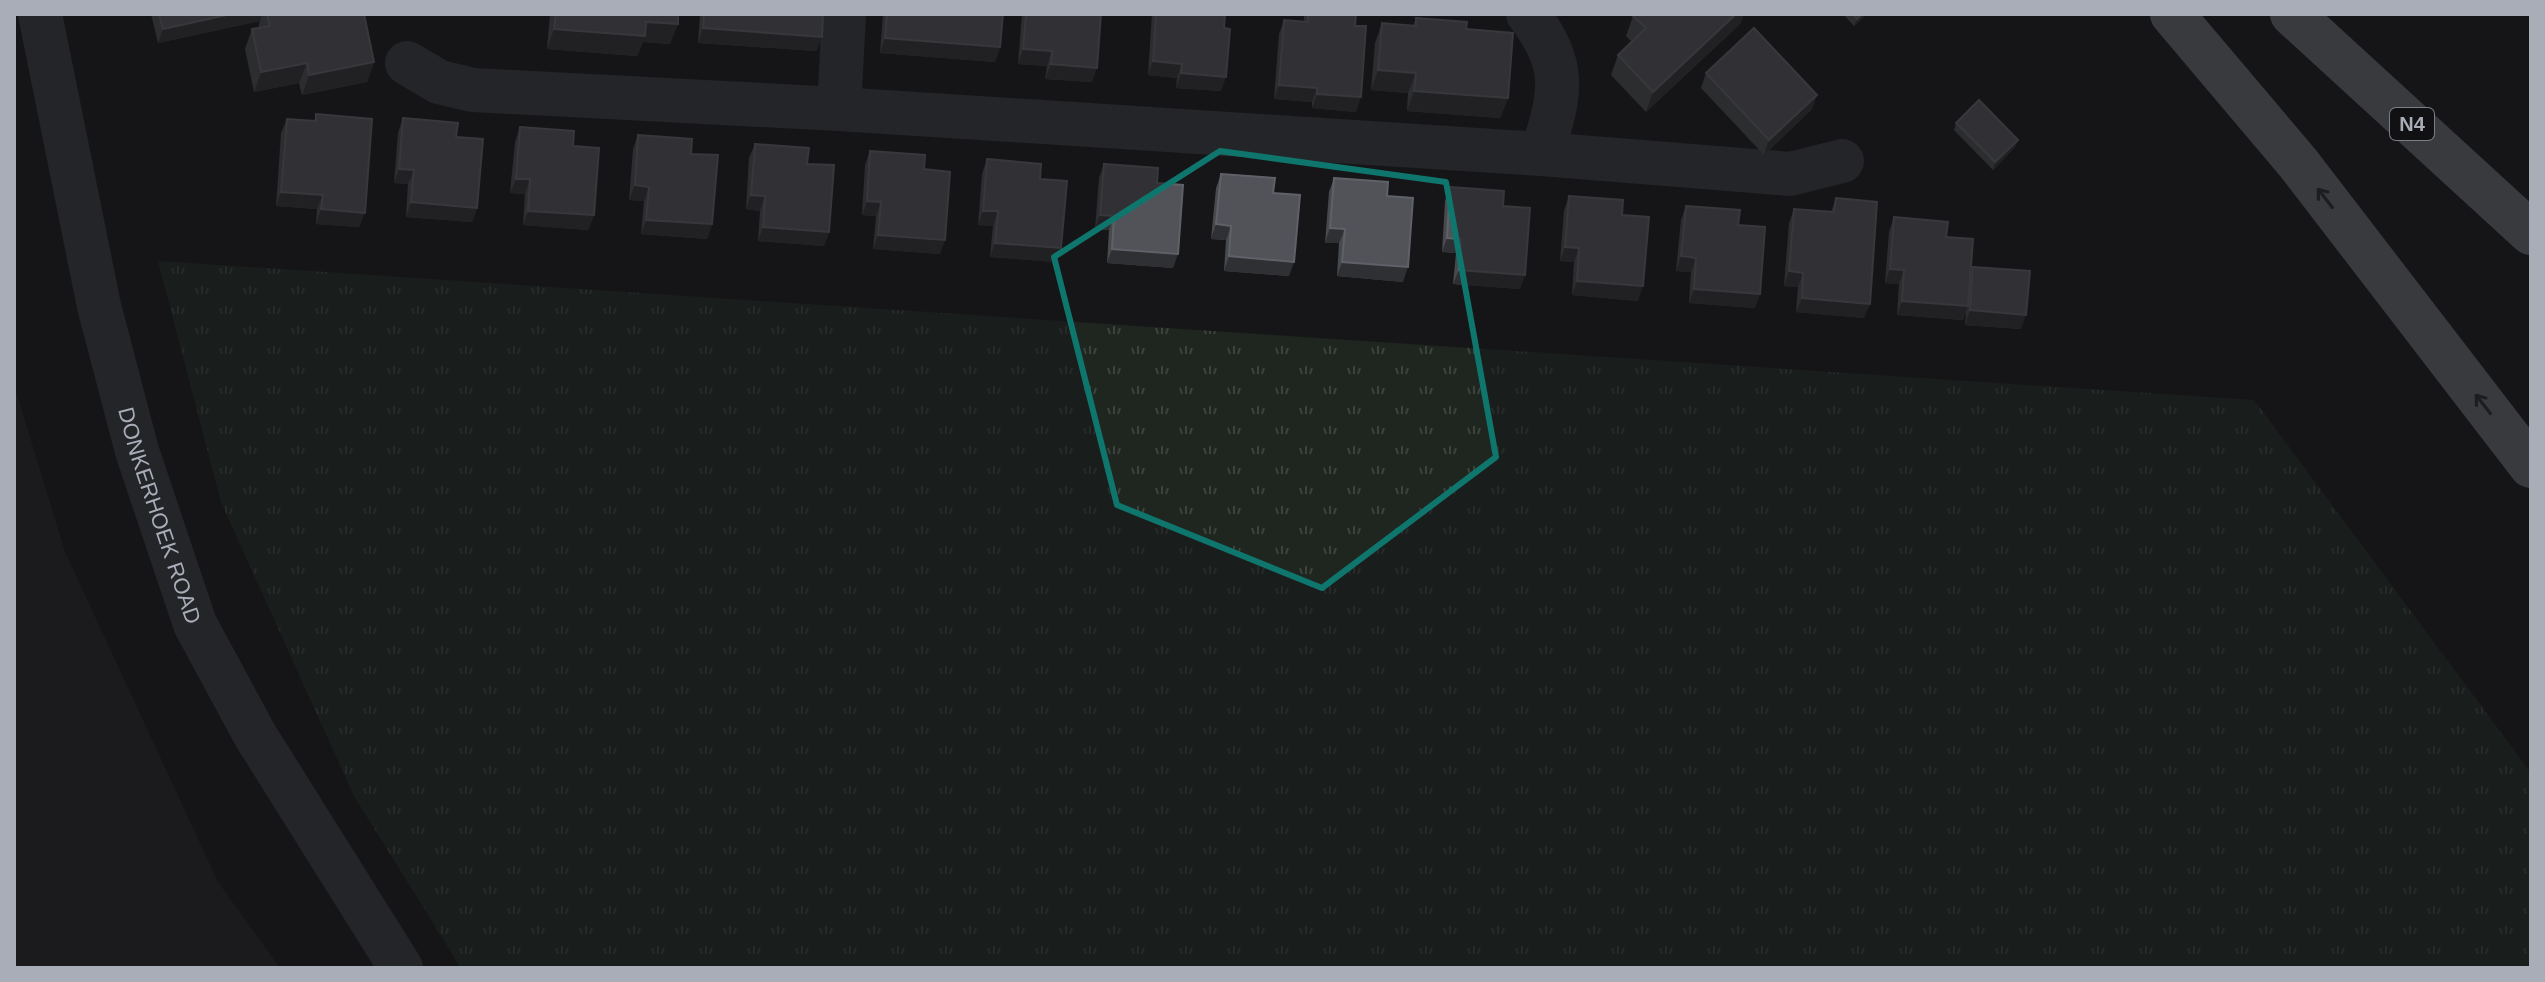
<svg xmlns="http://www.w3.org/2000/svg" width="2545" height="982" font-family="Arial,sans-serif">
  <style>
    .built { fill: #222225 }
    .grass { fill: url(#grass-tufts) }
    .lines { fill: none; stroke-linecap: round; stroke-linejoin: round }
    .street { stroke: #37383d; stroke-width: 44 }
    .highway { stroke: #63666e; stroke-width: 44 }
    .wall { fill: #47494d }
    .shaded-wall { fill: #2f3033 }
    .building { fill: #525359; stroke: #5f6168; stroke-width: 2 }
    .oneway { stroke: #26262a }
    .marked { fill: none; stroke: #0f766e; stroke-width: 6; stroke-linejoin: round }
    .labels { text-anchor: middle; stroke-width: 8; stroke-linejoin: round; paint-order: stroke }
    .shield { fill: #111113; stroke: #7b7e86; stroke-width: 2 }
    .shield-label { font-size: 20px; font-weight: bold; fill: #a8adb8 }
    .street-label { font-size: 22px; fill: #a8adb8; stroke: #111113 }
  </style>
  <defs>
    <pattern id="grass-tufts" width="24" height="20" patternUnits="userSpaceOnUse" patternTransform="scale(2)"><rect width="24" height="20" fill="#1e261f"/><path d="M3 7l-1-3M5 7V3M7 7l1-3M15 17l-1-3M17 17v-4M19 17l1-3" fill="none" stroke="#3c433d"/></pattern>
  </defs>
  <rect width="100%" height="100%" fill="#161618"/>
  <path class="built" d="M14 385 65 552 218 882 280 968H14Z"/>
  <path class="grass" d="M158 261 2254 400 2531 773V968H461L354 796 221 502Z"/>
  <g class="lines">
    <g class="street">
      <path id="s1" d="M40 14 99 306 137 451 195 624 255 735 401 968"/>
      <path d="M1528 14C1569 68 1560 94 1542 154"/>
      <path d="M407 63 439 82 473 90 839 109 1542 154 1790 174 1842 161"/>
      <path d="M839 109 844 14"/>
    </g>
    <g class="highway">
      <path d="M2172 14 2298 163 2531 466"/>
      <path d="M2292 14 2531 233"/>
    </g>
  </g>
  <g class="wall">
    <path d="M151 14H364L374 62 367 82 302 95 299 83 254 92 245 49 252 29 258 28 260 21 158 43Z"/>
    <path d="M550 14H678L670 44 643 42 637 56 547 49Z"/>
    <path d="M700 14H823L822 37 816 51 698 43Z"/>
    <path d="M883 14H1003L1000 47 995 62 880 53Z"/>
    <path d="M1022 14H1101L1092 82 1045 79 1047 66 1018 64Z"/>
    <path d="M1152 14H1225L1221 91 1176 88 1177 78 1148 75Z"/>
    <path d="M1304 14H1356V112L1312 108V102L1274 99 1279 34 1284 20 1304 22Z"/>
    <path d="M1843 14H1867L1854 26Z"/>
    <path d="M1633 16 1741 23 1646 112 1611 75 1618 55 1632 42 1626 36Z"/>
    <path d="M1416 18 1466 29 1508 98 1500 118 1407 111 1408 93 1371 90 1375 43 1382 23 1413 26Z"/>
    <path d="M1706 73 1812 109 1764 155 1701 88Z"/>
    <path d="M316 114 359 227 316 224 317 209 276 206 281 133 287 119 314 121Z"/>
    <path d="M403 118 456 137 477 208 472 222 406 217 408 184 394 183 398 133Z"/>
    <path d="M1956 123 2018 140 2015 147 1993 170 1954 130Z"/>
    <path d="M520 127 573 146 594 215 588 230 523 225 525 194 510 193 515 142Z"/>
    <path d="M638 135 691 154 712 224 707 239 641 234 644 201 629 200 633 149Z"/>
    <path d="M755 144 807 164 829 232 824 246 758 241 760 211 746 209 749 158Z"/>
    <path d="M870 151 924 169 940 254 873 249 876 216 862 215 865 165Z"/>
    <path d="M987 159 1040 179 1061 248 1056 262 990 257 993 226 978 225 982 174Z"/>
    <path d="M1104 164 1157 183 1173 268 1107 263 1109 230 1095 229 1099 178Z"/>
    <path d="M1221 174 1273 193 1289 276 1224 271 1226 240 1211 239 1216 188Z"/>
    <path d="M1334 178 1403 282 1337 276 1339 243H1325L1329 192Z"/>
    <path d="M1450 187 1503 206 1520 289 1453 284 1456 253 1442 252 1445 201Z"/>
    <path d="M1569 196 1622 215 1638 301 1572 295 1574 262 1560 261 1564 211Z"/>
    <path d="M1836 198 1864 318 1796 312 1798 287 1784 286 1789 223 1794 209 1831 212Z"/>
    <path d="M1686 206 1738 225 1755 308 1689 303 1691 272 1676 271 1681 220Z"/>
    <path d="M1894 217 1946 237 1970 274 1973 267 2021 329 1965 325 1966 312 1963 320 1897 315 1899 284 1885 283 1889 232Z"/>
  </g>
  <g class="shaded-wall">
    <path d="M231 14H262L260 21 158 43 163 29Z"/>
    <path d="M1736 14H1744L1741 23 1646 112 1653 92Z"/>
    <path d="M1862 14H1867L1854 26 1857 19Z"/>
    <path d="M646 22 678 24 670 44 643 42 637 56 547 49 554 29Z"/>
    <path d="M703 28 822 37 816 51 698 43Z"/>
    <path d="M885 38 1000 47 995 62 880 53Z"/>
    <path d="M1023 49 1052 51 1047 66 1018 64Z"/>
    <path d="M1153 61 1182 64 1177 78 1148 75Z"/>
    <path d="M374 62 367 82 302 95 309 75Z"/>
    <path d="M307 63 299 83 254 92 261 72Z"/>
    <path d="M1051 64 1097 68 1092 82 1045 79Z"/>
    <path d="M1378 70 1416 73 1408 93 1371 90Z"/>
    <path d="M1181 73 1226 77 1221 91 1176 88Z"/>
    <path d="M1279 85 1317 88 1312 102 1274 99Z"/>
    <path d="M1414 91 1508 98 1500 118 1407 111Z"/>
    <path d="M1317 94 1361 97 1356 112 1312 108Z"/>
    <path d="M1817 95 1812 109 1764 155 1769 140Z"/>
    <path d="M2018 140 2015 147 1993 170 1995 162Z"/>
    <path d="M399 169 414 170 408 184 394 183Z"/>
    <path d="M516 179H530L525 194 510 193Z"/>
    <path d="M635 185 649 187 644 201 629 200Z"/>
    <path d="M281 192 323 195 317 209 276 206Z"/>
    <path d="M751 195 765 196 760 211 746 209Z"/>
    <path d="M867 201 881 202 876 216 862 215Z"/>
    <path d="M411 202 477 208 472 222 406 217Z"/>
    <path d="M321 209 365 213 359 227 316 224Z"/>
    <path d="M528 211 594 215 588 230 523 225Z"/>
    <path d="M983 211H998L993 226 978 225Z"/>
    <path d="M1100 215 1114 216 1109 230 1095 229Z"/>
    <path d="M646 220 712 224 707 239 641 234Z"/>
    <path d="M1216 224 1231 226 1226 240 1211 239Z"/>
    <path d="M763 227 829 232 824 246 758 241Z"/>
    <path d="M1330 228 1345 229 1339 243H1325Z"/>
    <path d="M878 235 945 240 940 254 873 249Z"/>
    <path d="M1447 238 1461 239 1456 253 1442 252Z"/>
    <path d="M995 243 1061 248 1056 262 990 257Z"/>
    <path d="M1565 247 1579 248 1574 262 1560 261Z"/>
    <path d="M1112 249 1178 254 1173 268 1107 263Z"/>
    <path d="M1229 256 1294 262 1289 276 1224 271Z"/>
    <path d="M1681 256 1696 258 1691 272 1676 271Z"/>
    <path d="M1342 262 1408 267 1403 282 1337 276Z"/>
    <path d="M1890 269 1904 270 1899 284 1885 283Z"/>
    <path d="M1459 270 1525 275 1520 289 1453 284Z"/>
    <path d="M1789 271 1803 273 1798 287 1784 286Z"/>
    <path d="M1577 281 1643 286 1638 301 1572 295Z"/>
    <path d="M1694 289 1760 294 1755 308 1689 303Z"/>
    <path d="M1802 298 1870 304 1864 318 1796 312Z"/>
    <path d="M1902 301 1968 306 1963 320 1897 315Z"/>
    <path d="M1970 310 2026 315 2021 329 1965 325Z"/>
  </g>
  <g class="building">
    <path d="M159 14H231L163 29Z"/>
    <path d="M267 14H364L374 62 309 75 307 63 261 72 252 29 270 26Z"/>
    <path d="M556 14H678V24L646 22 645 36 554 29Z"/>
    <path d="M704 14H823L822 37 703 28Z"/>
    <path d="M887 14H1003L1000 47 885 38Z"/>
    <path d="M1026 14H1101L1097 68 1051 64 1052 51 1023 49Z"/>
    <path d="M1156 14H1225L1224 28 1230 29 1226 77 1181 73 1182 64 1153 61Z"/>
    <path d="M1308 14H1356L1355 26H1366L1361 97 1317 94V88L1279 85 1284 20 1308 22Z"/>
    <path d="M1635 14H1736L1653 92 1618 55 1646 28 1633 16Z"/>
    <path d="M1853 14H1862L1857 19Z"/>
    <path d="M1416 18 1467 22 1466 29 1513 33 1508 98 1414 91 1416 73 1378 70 1382 23 1416 26Z"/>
    <path d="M1754 28 1817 95 1769 140 1706 73Z"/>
    <path d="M1979 100 2018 140 1995 162 1956 123Z"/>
    <path d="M316 114 372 119 365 213 321 209 323 195 281 192 287 119 316 121Z"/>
    <path d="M403 118 458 123 456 137 483 139 477 208 411 202 414 170 399 169Z"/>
    <path d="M520 127 574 131 573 146 599 148 594 215 528 211 530 179H516Z"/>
    <path d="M638 135 692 139 691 154 718 155 712 224 646 220 649 187 635 185Z"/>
    <path d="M755 144 809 148 807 164 834 165 829 232 763 227 765 196 751 195Z"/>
    <path d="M870 151 925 155 924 169 950 172 945 240 878 235 881 202 867 201Z"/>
    <path d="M987 159 1041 164 1040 179 1067 181 1061 248 995 243 998 211H983Z"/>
    <path d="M1104 164 1158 168 1157 183 1183 185 1178 254 1112 249 1114 216 1100 215Z"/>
    <path d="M1221 174 1275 178 1273 193 1300 195 1294 262 1229 256 1231 226 1216 224Z"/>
    <path d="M1334 178 1388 182 1387 196 1413 198 1408 267 1342 262 1345 229 1330 228Z"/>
    <path d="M1450 187 1504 191 1503 206 1530 208 1525 275 1459 270 1461 239 1447 238Z"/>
    <path d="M1569 196 1623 200 1622 215 1649 217 1643 286 1577 281 1579 248 1565 247Z"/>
    <path d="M1836 198 1877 202 1870 304 1802 298 1803 273 1789 271 1794 209 1834 212Z"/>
    <path d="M1686 206 1740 210 1738 225 1765 227 1760 294 1694 289 1696 258 1681 256Z"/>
    <path d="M1894 217 1948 222 1946 237 1973 239 1968 306 1902 301 1904 270 1890 269Z"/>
    <path d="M1973 267 2030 271 2026 315 1970 310Z"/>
  </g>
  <defs><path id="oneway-shaft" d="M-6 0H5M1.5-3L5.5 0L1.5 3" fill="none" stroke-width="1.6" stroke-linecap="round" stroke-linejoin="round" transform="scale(2)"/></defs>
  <g class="oneway">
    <use href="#oneway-shaft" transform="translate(2325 198) rotate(-128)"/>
    <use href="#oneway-shaft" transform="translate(2483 404) rotate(-128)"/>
  </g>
  <path d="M0 0H2545V982H0ZM1220 151 1446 182 1496 457 1322 588 1117 505 1054 257Z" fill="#161618" fill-opacity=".55" fill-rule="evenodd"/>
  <path class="marked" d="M1220 151 1446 182 1496 457 1322 588 1117 505 1054 257Z"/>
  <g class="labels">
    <rect class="shield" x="2390" y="108" width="44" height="32" rx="6"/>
    <g class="shield-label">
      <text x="2412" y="131">N4</text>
    </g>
    <g class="street-label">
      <text dy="8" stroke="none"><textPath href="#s1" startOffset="516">DONKERHOEK ROAD</textPath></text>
    </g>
  </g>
  <rect width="2545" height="982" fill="none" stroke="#a8adb8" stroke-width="32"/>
</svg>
